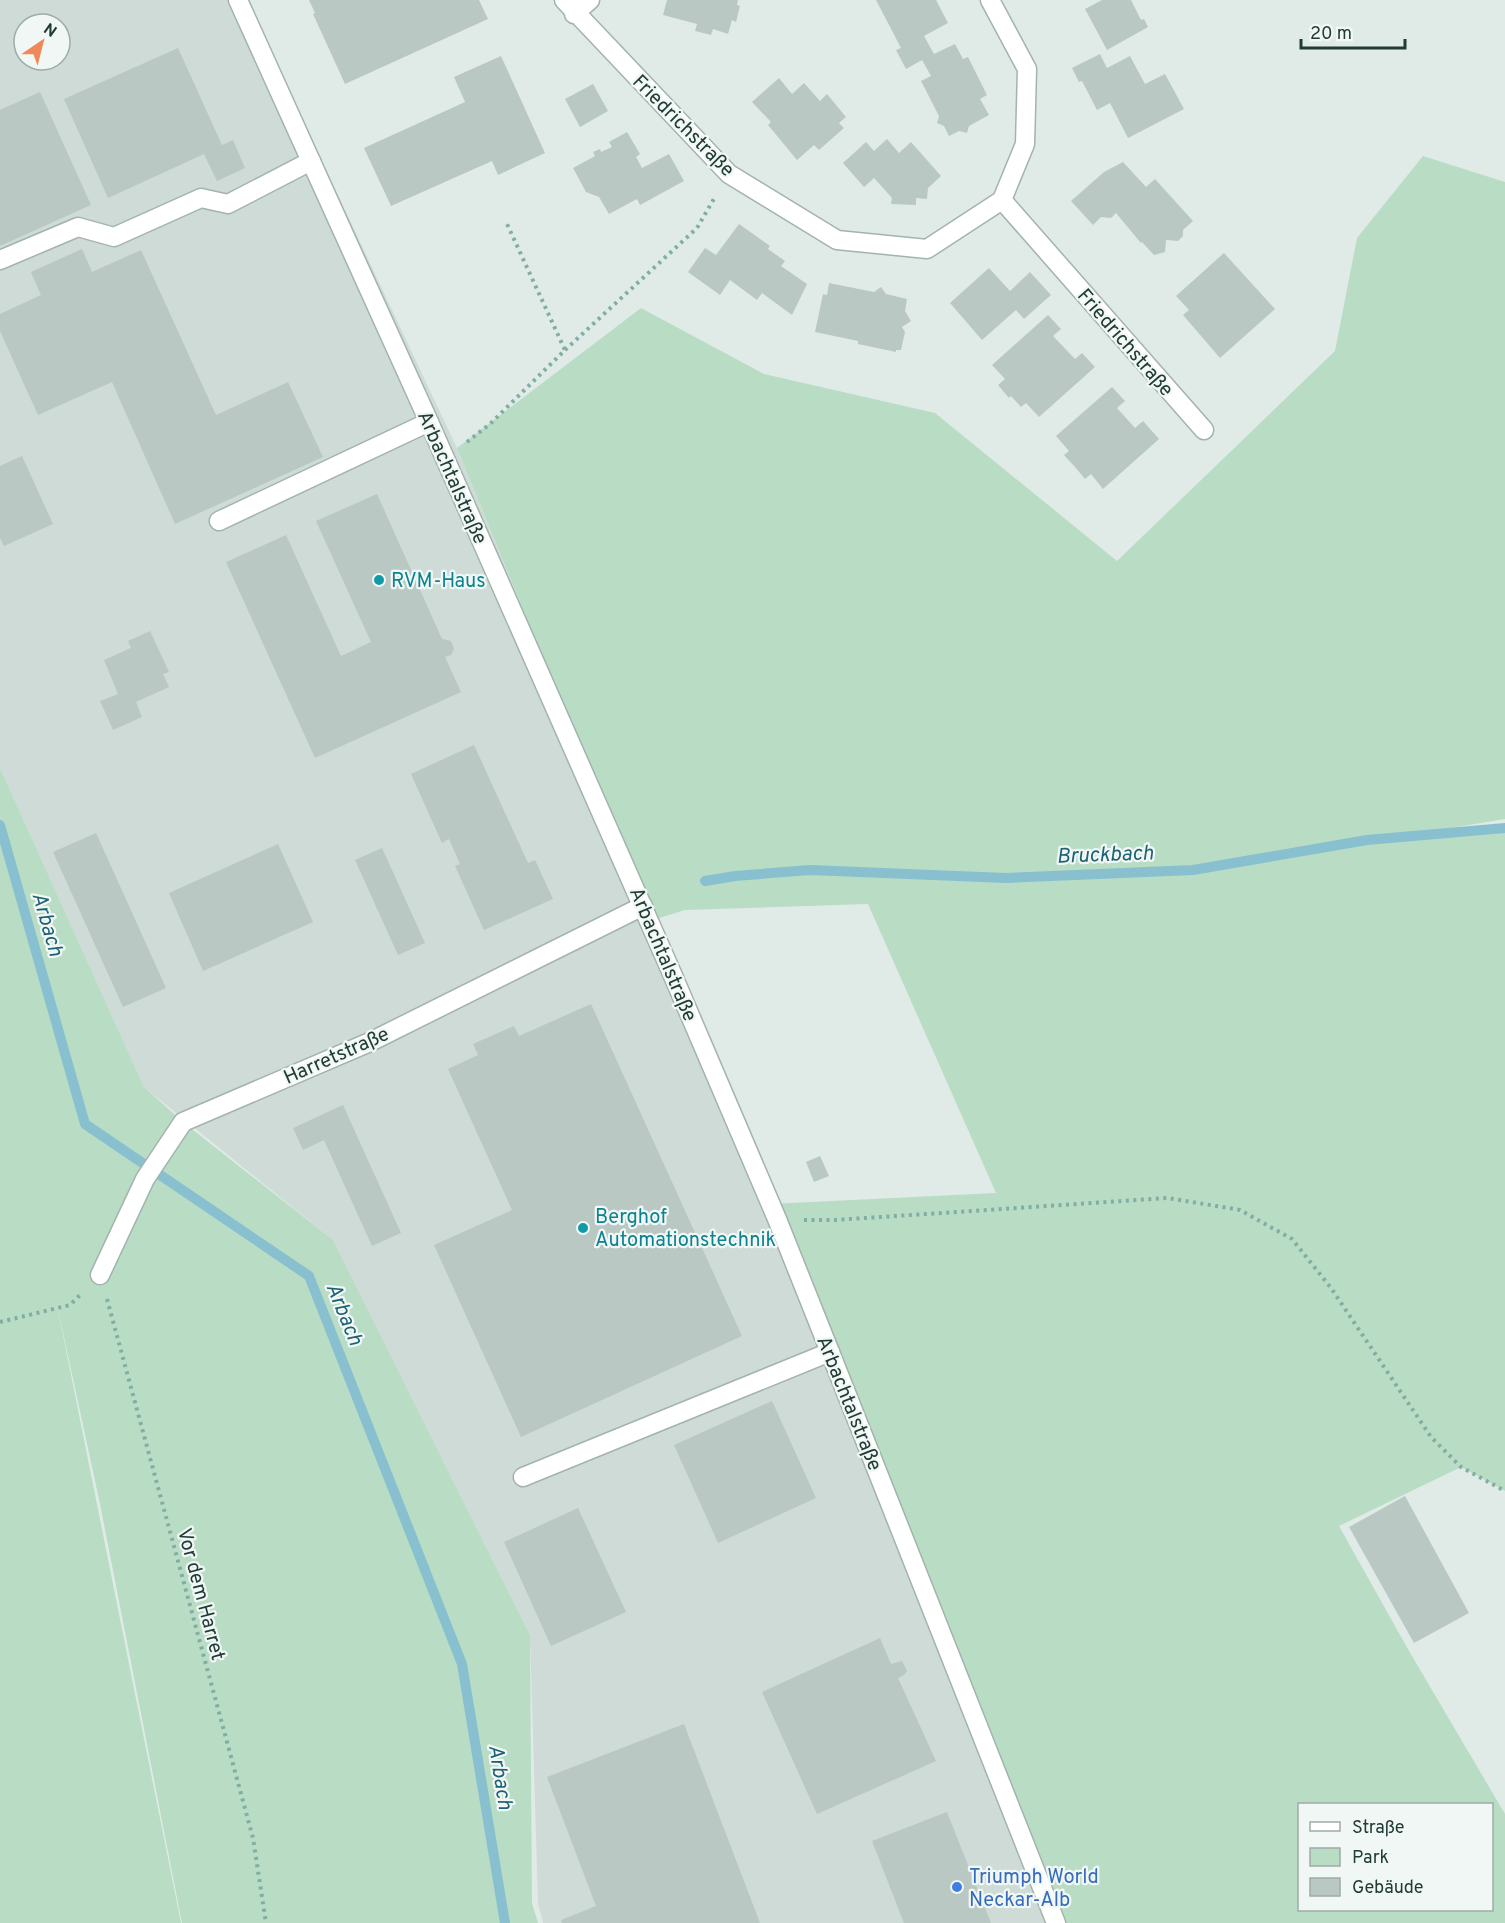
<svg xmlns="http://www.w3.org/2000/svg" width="1505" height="1923" font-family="Overpass,sans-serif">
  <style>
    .built { fill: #cedbd6; fill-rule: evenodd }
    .green { fill: #b9dcc5; fill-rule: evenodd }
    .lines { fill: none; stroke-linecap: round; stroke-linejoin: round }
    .stream { stroke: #89c0cf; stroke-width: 10 }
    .building { fill: #b9c8c3 }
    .minor-casing { stroke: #a3b3ae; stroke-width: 21 }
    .path { stroke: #81aea3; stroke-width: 4; stroke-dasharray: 3 4.5; stroke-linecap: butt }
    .minor { stroke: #fff; stroke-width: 18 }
    .culture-dot { fill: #0f9aa8; stroke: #f1f7f4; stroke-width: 2 }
    .shop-dot { fill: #3f7fe0; stroke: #f1f7f4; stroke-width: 2 }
    .labels { text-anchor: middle; stroke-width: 4.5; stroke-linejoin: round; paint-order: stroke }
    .street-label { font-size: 20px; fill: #213b36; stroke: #f1f7f4 }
    .culture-label { font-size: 20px; fill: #0d838f; stroke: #f1f7f4; text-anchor: start }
    .shop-label { font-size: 20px; fill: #366cbe; stroke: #f1f7f4; text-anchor: start }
    .water-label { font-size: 21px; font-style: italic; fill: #1d6175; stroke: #f1f7f4 }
  </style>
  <rect width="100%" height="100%" fill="#e0ebe7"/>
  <path class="built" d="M0 0H246L457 448 1055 1923H543L538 1904 530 1635 333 1240 144 1087 0 768ZM24 24H60V60H24Z"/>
  <g class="green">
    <path d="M1423 156 1505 182V819L1396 837 1505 828V1491L1461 1467 1339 1526 1409 1651 1505 1814V1923H1056L770 1204 996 1193 868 904 685 910 650 921 457 448 641 308 764 374 935 413 1117 561 1335 351 1357 238ZM1300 1804H1492V1910H1300Z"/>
    <path d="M0 768 144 1087 183 1122 333 1240 530 1635 532 1903 538 1923H182L100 1504 56 1300 181 1923H0Z"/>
  </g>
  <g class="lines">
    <g class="stream">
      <path d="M0 825 85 1124 309 1276 462 1664 505 1923"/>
      <path d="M705 881 735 876 810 870 1006 878 1193 870 1367 840 1505 828"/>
    </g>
  </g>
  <g class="building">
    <path d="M309 0H479L488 19 345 84 313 14 315 13Z"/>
    <path d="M667 0H738L737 5 740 6 736 22 732 20 728 34 713 29 711 35 695 31 697 24 663 15Z"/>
    <path d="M876 0H936L948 23 924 36 934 54 955 44 963 59 968 57 987 95 980 99 989 115 969 126 967 133 959 131 949 136 944 126 937 123 939 116 921 81 931 76 922 60 906 69 896 50 901 48Z"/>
    <path d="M1102 0H1131L1141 20 1144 19 1148 27 1107 50 1085 9Z"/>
    <path d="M178 48 222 145 233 140 245 168 217 181 204 154 108 198 64 99Z"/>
    <path d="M1100 54 1107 68 1130 56 1145 84 1165 74 1184 109 1128 138 1110 103 1097 110 1082 81 1079 82 1072 68Z"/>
    <path d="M501 56 545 153 498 175 492 161 391 206 364 148 465 102 454 77Z"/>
    <path d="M779 78 792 94 804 83 820 101 827 94 846 117 839 123 844 128 819 150 814 145 797 160 768 125 771 122 752 102Z"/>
    <path d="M593 84 608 111 580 127 565 99Z"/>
    <path d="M40 92 91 205 0 246V110Z"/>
    <path d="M627 132 640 154 636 157 642 168 669 154 684 181 640 205 637 199 609 214 599 197 586 192 573 168 595 156 593 152 600 149 601 152 612 147 609 142Z"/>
    <path d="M887 139 899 153 911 142 941 176 928 188 927 199 916 198V205L891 204 892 198 874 178 864 187 843 163 866 142 874 151Z"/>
    <path d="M1123 162 1146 187 1155 179 1193 221 1183 230V236L1178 241 1166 240 1165 252 1154 255 1142 242 1141 243 1116 213 1111 218 1101 217 1093 225 1071 201 1104 172Z"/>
    <path d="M739 224 770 246 768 249 785 261 781 266 807 284 792 315 762 293 757 300 730 280 720 295 688 272 705 248 716 255Z"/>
    <path d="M82 249 92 272 141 250 216 415 288 382 323 457 175 524 112 382 38 415 0 331V314L41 295 31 272Z"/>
    <path d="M1224 253 1275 309 1220 358 1183 315 1189 310 1176 296Z"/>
    <path d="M989 268 1010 291 1030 272 1051 295 1024 319 1016 310 982 340 950 303Z"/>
    <path d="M829 283 874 292 881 287 886 294 907 299 905 311 911 321 902 327 905 332 901 350H896V352L858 344V341L815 332 823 294 827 295Z"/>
    <path d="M1048 315 1061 329 1053 336 1075 359 1082 353 1095 367 1039 417 1026 403 1021 407 1011 396 1009 398 998 385 1005 379 992 365Z"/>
    <path d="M1112 387 1125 401 1117 408 1135 428 1143 421 1159 439 1103 489 1091 474 1085 479 1075 467 1064 455 1069 451 1056 436Z"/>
    <path d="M22 456 53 524 4 546 0 538V466Z"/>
    <path d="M377 494 442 639 451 641 454 649 451 655 445 657 461 692 315 758 226 562 286 535 341 656 371 642 316 521Z"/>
    <path d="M150 631 169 672 163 674 169 687 136 702 142 717 113 730 100 701 118 694 104 660 131 648 128 641Z"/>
    <path d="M474 745 528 863 535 860 553 899 484 930 455 866 460 864 449 839 442 843 411 774Z"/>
    <path d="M96 833 166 988 123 1007 53 852Z"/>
    <path d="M278 844 313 922 203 971 169 893Z"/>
    <path d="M382 848 425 943 398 955 355 860Z"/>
    <path d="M591 1004 742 1336 521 1437 434 1245 512 1210 448 1069 478 1055 473 1044 514 1026 519 1036Z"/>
    <path d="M343 1105 401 1233 372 1246 324 1140 303 1150 293 1128Z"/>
    <path d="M820 1156 829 1176 814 1182 806 1162Z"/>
    <path d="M772 1401 816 1498 718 1543 674 1445Z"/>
    <path d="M1405 1496 1469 1613 1414 1643 1349 1527Z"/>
    <path d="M578 1508 626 1612 551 1646 504 1542Z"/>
    <path d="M880 1638 891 1664 902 1661 907 1671 904 1675 898 1678 936 1761 817 1814 762 1692Z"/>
    <path d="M684 1724 760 1923H562L561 1920 596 1906 547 1777Z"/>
    <path d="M947 1812 991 1923H904L872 1841Z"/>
  </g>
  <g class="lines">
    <g class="minor-casing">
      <g id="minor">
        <path d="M238 0 429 422 674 978 777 1219 830 1352 1056 1923"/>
        <path d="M564 0 729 174 837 240 927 249 1002 200 1025 144 1027 69 990 0"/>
        <path d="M574 14 590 0"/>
        <path d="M1002 200 1204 430"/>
        <path d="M0 260 78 227 114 237 201 198 228 204 311 161"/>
        <path d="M219 521 429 422"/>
        <path d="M100 1275 145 1179 183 1122 370 1042 643 906"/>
        <path d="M523 1477 830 1352"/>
      </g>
    </g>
    <g class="path">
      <path d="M565 350 697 228 715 197"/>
      <path d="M467 442 490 424 565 350 507 224"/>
      <path d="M804 1220H835L1168 1198 1240 1210 1292 1239 1331 1288 1431 1437 1461 1467 1505 1491"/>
      <path d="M107 1299 253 1838 266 1923"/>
      <path d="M0 1322 70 1305 82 1293"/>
    </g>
    <use href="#minor" class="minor"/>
  </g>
  <g class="culture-dot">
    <circle cx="379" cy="580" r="6"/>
    <circle cx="583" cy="1228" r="6"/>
  </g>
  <circle class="shop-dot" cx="957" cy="1887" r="6"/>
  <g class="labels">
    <g class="street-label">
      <text transform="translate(684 125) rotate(45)" y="7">Friedrichstraße</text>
      <text transform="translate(1126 342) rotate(49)" y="7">Friedrichstraße</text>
      <text transform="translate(453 477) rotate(66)" y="7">Arbachtalstraße</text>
      <text transform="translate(664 954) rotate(67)" y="7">Arbachtalstraße</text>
      <text transform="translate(336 1055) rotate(-24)" y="7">Harretstraße</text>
      <text transform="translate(850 1403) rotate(68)" y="7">Arbachtalstraße</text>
      <text transform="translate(202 1594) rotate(75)" y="7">Vor dem Harret</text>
    </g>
    <g class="culture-label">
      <text x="391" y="587">RVM-Haus</text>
      <text x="595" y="1223">Berghof<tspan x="595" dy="23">Automationstechnik</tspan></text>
    </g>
    <g class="shop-label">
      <text x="969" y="1883">Triumph World<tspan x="969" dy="23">Neckar-Alb</tspan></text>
    </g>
    <g class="water-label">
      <text transform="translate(1105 854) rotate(-2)" y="7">Bruckbach</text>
      <text transform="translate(48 924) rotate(74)" y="7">Arbach</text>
      <text transform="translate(345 1314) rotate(68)" y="7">Arbach</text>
      <text transform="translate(501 1777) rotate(81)" y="7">Arbach</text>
    </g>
  </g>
  <rect x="1298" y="1803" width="195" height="108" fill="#f1f7f4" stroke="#9eaca8" stroke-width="1.5"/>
  <rect x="1310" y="1822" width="30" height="9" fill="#ffffff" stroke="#9eaca8" stroke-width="1.5"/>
  <text x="1352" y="1833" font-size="18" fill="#213b36">Straße</text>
  <rect x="1310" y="1848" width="30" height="18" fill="#b9dcc5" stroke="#9eaca8" stroke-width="1.5"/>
  <text x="1352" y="1863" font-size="18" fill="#213b36">Park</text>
  <rect x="1310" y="1878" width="30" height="18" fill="#b9c8c3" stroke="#9eaca8" stroke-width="1.5"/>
  <text x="1352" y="1893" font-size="18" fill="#213b36">Gebäude</text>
  <g transform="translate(42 42) rotate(35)"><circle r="28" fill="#f1f7f4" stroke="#9eaca8" stroke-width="1.5"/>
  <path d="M0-4.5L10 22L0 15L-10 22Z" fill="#ef885a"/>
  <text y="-9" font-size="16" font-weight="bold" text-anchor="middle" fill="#213b36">N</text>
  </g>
  <path d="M1301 39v9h104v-9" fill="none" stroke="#213b36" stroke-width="3"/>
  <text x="1310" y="39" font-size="18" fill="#213b36" stroke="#f1f7f4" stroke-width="4.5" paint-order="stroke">20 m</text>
</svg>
